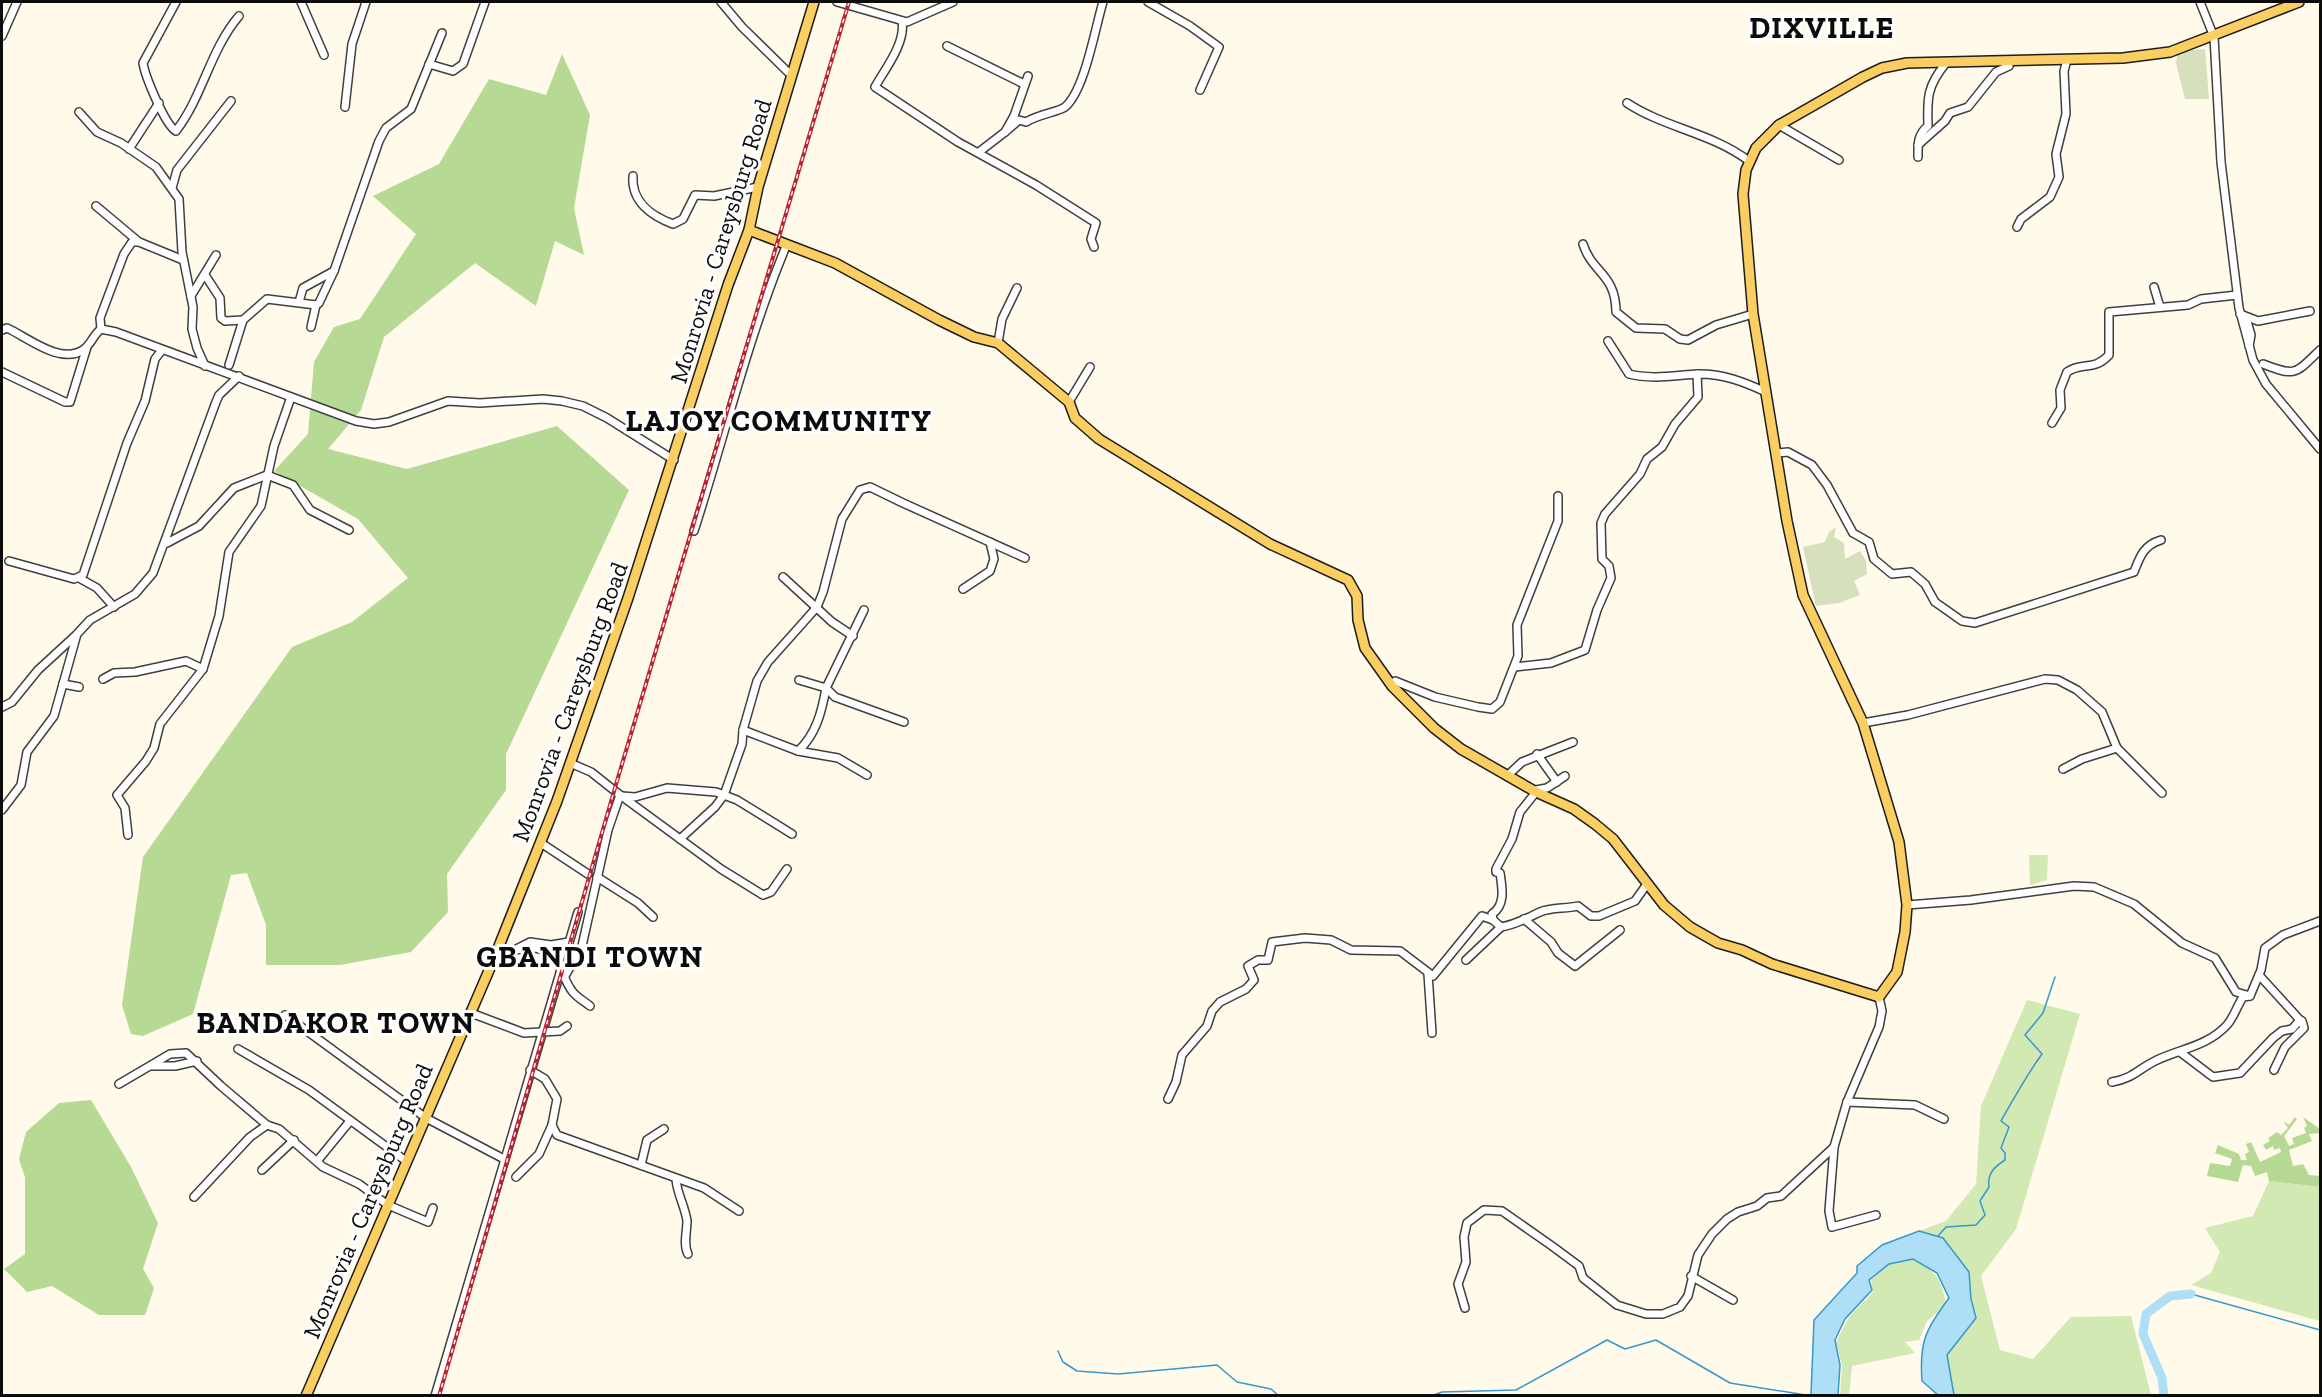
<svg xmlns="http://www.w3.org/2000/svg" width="2322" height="1397" font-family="'Zilla Slab',serif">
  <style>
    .green { fill: #d2e9b4 }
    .forest { fill: #b6da94 }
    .cemetery { fill: #d6e0bd }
    .water { fill: #afdff7; stroke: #3598ce; stroke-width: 1.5 }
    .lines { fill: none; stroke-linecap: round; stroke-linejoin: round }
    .stream { stroke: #3598ce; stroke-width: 1.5 }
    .river { stroke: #afdff7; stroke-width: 9 }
    .minor-casing { stroke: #3f3f3f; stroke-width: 10 }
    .major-casing { stroke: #1d1d1d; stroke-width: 12 }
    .minor { stroke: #fff; stroke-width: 7 }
    .major { stroke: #face60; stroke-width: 9 }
    .rail-casing { stroke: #bc2331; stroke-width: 4 }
    .rail { stroke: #fff; stroke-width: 1.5; stroke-dasharray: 4.5; stroke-linecap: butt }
    .labels { text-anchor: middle; stroke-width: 6; stroke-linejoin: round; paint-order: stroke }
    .street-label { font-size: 24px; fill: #0c0c0c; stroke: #fff }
    .district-label { font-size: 30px; font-weight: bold; letter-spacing: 1.5px; fill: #0c0c0c; stroke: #fff }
  </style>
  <rect width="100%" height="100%" fill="#fffaea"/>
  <g class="green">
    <path d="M2029 855H2048L2047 880 2030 885Z"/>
    <path d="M2027 1000 2080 1014 2016 1229 1981 1276 2000 1350 2033 1359 2071 1317 2131 1316 2151 1395H1954L1947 1355 1976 1318 1971 1299 1969 1272 1943 1239 1919 1231 1946 1221 1976 1184 1981 1106Z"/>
    <path d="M2269 1181 2320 1187V1321L2191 1285 2211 1273 2220 1252 2205 1228 2253 1216Z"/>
    <path d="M1909 1258C1934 1268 1942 1278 1946 1305L1927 1321 1919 1340 1905 1342 1915 1353 1852 1366 1849 1395H1840L1842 1365 1836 1342 1849 1317 1873 1292 1871 1280 1885 1266Z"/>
  </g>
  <g class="forest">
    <path d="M562 54 590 115 574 208 584 255 555 241 536 306 475 263 384 337 361 410 328 449 407 469 557 426 629 490 506 754V790L447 874 448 912 411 952 340 965H266V925L247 873 231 875 193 1014 143 1036 131 1034 122 1005 143 857 292 647 352 622 408 578 358 519 274 471 308 434 314 362 334 327 360 319 416 234 373 196 439 164 489 79 546 95Z"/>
    <path d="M91 1100 131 1167 158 1223 143 1269 154 1288 145 1315H99L52 1286 27 1292 4 1269 25 1254V1177L19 1159 26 1132 59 1103Z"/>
    <path d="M2295 1117 2297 1119 2284 1136 2289 1146 2294 1144 2292 1138 2306 1133 2304 1128 2307 1126 2303 1117 2320 1129V1136L2318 1133 2309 1134 2312 1141 2289 1150 2293 1166 2303 1164 2309 1175 2320 1176V1187L2269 1181 2267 1172 2255 1176 2251 1166 2243 1165 2238 1182 2207 1176 2210 1163 2230 1166 2232 1159 2215 1153 2218 1145 2239 1154 2241 1160H2247L2245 1154 2249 1152 2246 1144 2251 1142 2260 1162 2281 1152 2280 1148 2274 1150 2273 1146 2266 1150 2263 1145 2270 1141 2268 1138 2277 1132 2281 1135 2288 1128 2283 1121 2289 1125Z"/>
  </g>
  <g class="cemetery">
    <path d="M2205 49 2209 99H2185L2176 63 2178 51Z"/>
    <path d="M1836 527 1834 537 1844 543 1845 559 1860 551 1866 561 1867 574 1854 581 1860 595 1839 603 1816 606 1803 547 1825 542 1829 532Z"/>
  </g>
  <path class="water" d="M1919 1231 1943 1238 1969 1272 1971 1299 1976 1318 1947 1355 1954 1395H1938L1922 1381C1919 1341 1926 1329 1949 1298L1937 1273 1913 1259 1889 1264 1869 1280 1872 1290 1845 1319 1835 1340 1840 1365 1838 1395H1811L1814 1320 1857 1273V1266L1882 1245Z"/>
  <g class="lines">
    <g class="stream">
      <path d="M1938 1236 1946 1227 1976 1225 1985 1215 1980 1201 1989 1187C1987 1174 1994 1167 2005 1160V1153L2001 1148 2009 1127 2001 1121C2014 1098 2026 1076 2042 1054L2025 1035 2043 1013 2055 977"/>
      <path d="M2191 1294 2320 1330"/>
      <path d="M1058 1351 1063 1362 1077 1371 1118 1374 1217 1365 1237 1382 1271 1389 1279 1396"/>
      <path d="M1431 1396 1442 1392 1516 1390 1607 1340 1625 1349 1656 1340 1730 1383 1812 1396"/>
    </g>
    <path class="river" d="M2164 1396 2162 1378 2143 1334 2146 1314 2170 1296 2191 1294"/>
    <g class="minor-casing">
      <g id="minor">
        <path d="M176 2 143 63C145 76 165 125 176 131 203 96 210 50 239 16"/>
        <path d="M301 2 324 55"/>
        <path d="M721 2 742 27 792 76"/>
        <path d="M837 2 907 22 953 2"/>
        <path d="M1148 2 1190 26 1219 47 1200 90"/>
        <path d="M2200 2 2214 37 2221 162 2239 308 2253 360 2266 384 2320 449"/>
        <path d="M902 21C906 43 885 69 875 87L958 142 1036 185 1096 223 1091 239 1094 247"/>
        <path d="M2 36 17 2"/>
        <path d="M947 46 1024 84"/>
        <path d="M429 64 453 71 463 64 485 2"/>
        <path d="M1627 103C1665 128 1712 133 1749 161"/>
        <path d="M345 107 352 44 366 2"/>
        <path d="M79 112 97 132 121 143 156 167 179 199 182 252 193 307 192 329 197 348 205 366"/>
        <path d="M1779 125 1839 160"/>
        <path d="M1005 132 1019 120 1026 122C1039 114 1058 112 1065 107 1085 90 1095 28 1103 2"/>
        <path d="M1918 145 1945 121 1950 113 1968 107 1996 72 2009 66"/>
        <path d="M129 149 159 103"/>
        <path d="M979 152 1005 132 1014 116 1028 76"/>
        <path d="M1918 157C1918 144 1917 135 1928 126 1927 98 1927 86 1946 63"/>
        <path d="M633 176C631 201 651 216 673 224L683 219 695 195 714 196 758 187"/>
        <path d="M172 188 177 170 231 101"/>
        <path d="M96 206 139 242 183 260"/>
        <path d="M2017 227 2021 219 2050 197 2059 177 2056 154 2066 114 2064 71 2067 60"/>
        <path d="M1583 244C1592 273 1616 274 1616 312L1636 328 1665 329 1680 339 1688 340 1716 325 1753 314"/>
        <path d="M205 275 220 298 221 318 225 321 243 320 267 299 316 305 319 303 334 271 379 141 386 128 411 109 442 33"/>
        <path d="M2154 287 2160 307"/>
        <path d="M191 296 216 255"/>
        <path d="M299 302 303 288 334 271"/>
        <path d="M2240 314 2258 321 2310 311"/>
        <path d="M2246 318 2251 335 2249 346"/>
        <path d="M311 327 316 305"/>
        <path d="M101 329 100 318 124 254 132 242H139"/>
        <path d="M2 330 7 328C27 337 60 365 83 350 91 345 93 335 101 329L116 332 356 421 374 424 389 422 448 401 480 403 543 399 562 401 583 406 607 418 674 460"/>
        <path d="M1608 341 1629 374C1652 380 1677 375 1699 374 1724 374 1744 382 1766 392"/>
        <path d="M998 343 1002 319 1017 288"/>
        <path d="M2263 364C2296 377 2295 374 2320 350"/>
        <path d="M229 365 243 320"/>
        <path d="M2 372 65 402H70L87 347"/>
        <path d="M1069 402 1090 367"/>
        <path d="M2052 423 2061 408 2060 390 2067 372C2083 361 2093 372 2109 355V312L2188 305 2201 299 2237 295"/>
        <path d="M1777 453 1788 452 1812 465 1827 485 1853 533 1869 542 1874 559 1892 574 1911 572 1925 584 1935 602 1962 621 1975 623 2134 572C2140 556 2144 545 2161 540"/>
        <path d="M694 531C725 435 748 337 787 244"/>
        <path d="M167 543 199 526 234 488 267 475 293 485 310 510 349 530"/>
        <path d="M9 561 74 579 83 575 127 443 145 401 155 359 162 350"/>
        <path d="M783 577 832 622 853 636"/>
        <path d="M79 578 97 588 114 607"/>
        <path d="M963 589 990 571 994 559 990 542"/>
        <path d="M864 610 826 688 835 697 904 722"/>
        <path d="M1515 667 1551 663 1585 650 1597 610 1611 578 1609 566 1602 559 1601 523 1605 514 1640 474 1647 459 1662 447 1675 424 1698 397 1697 374"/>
        <path d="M103 679 114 673 135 672 186 661 203 669"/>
        <path d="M63 684 79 687"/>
        <path d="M1392 686 1395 681 1435 697 1478 707 1492 709 1500 702 1518 656 1517 625 1558 521V496"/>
        <path d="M2 707 12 702 38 670 75 636"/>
        <path d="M1863 723 1908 715 2045 679 2058 680 2077 690 2102 712 2117 748 2162 793"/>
        <path d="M743 730 798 751 838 758 867 775"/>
        <path d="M798 751C816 735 822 711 826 688L799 680"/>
        <path d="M1537 754 1557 782"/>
        <path d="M2063 769 2082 759 2117 748"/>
        <path d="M1507 776 1522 762 1573 742"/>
        <path d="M1536 790 1547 788 1565 776"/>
        <path d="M620 795 721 869 763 895 771 892 787 869"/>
        <path d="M622 796 635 797 667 788 716 792 737 800 792 834"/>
        <path d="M2 810 21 785 27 752 54 716 77 634 90 620 135 594 153 573 216 402 219 395 239 376"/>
        <path d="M128 835 125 808 117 795 146 761 154 748 160 724 203 669 219 616 229 552 261 506 274 446 291 397"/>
        <path d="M680 839 715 807 724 795 742 744 743 730 757 681 768 662 817 607 823 592 842 519 860 490 870 487 903 503 1025 558"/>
        <path d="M541 843 588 874"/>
        <path d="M597 877 638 903 653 917"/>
        <path d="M1907 905 1971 900 2074 886 2094 887 2134 904 2182 943 2215 958 2236 992 2250 996"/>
        <path d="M1524 919 1551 942 1558 953 1575 966 1620 930"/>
        <path d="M1493 920 1492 914C1506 905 1502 887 1500 873L1496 872V869L1512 839 1520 812 1536 792"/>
        <path d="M497 952C510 953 521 947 534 948 560 950 560 975 572 991 576 997 584 1001 590 1006"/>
        <path d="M1466 960 1501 927"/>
        <path d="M493 961 530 942 551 945 569 942"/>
        <path d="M1428 974 1432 1033"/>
        <path d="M2259 975 2300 1020"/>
        <path d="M565 976 582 946 608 830 620 795 591 772 570 763"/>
        <path d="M471 1013 524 1033 560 1031 567 1026"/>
        <path d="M285 1015 426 1118 504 1159"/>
        <path d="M238 1049 309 1090 406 1161"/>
        <path d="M2180 1052 2213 1077 2240 1073 2273 1038 2282 1031 2292 1029 2300 1020 2302 1021 2304 1028 2285 1047 2274 1070"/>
        <path d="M152 1066H175L197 1061"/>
        <path d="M530 1070 545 1079 557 1099 552 1125 557 1135 704 1188 739 1211"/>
        <path d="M2112 1082C2134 1078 2138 1069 2157 1060 2180 1049 2208 1046 2227 1025 2234 1017 2237 1006 2243 997L2250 996 2261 970 2265 948 2283 935 2320 921"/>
        <path d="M119 1084 170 1054 186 1053 221 1086 267 1125"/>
        <path d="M1168 1099 1176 1082 1182 1055 1207 1026 1212 1011 1220 1002 1246 989 1254 980 1248 966 1258 960H1268L1272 942 1305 938 1331 940 1351 950 1400 951 1433 976 1482 916 1493 920 1501 927C1515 925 1527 918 1540 912 1551 907 1565 909 1578 906L1591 916H1599L1635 901 1647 884"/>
        <path d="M1847 1102 1915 1105 1944 1119"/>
        <path d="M1834 1147 1829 1211 1832 1227 1876 1215"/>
        <path d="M318 1160 350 1121"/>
        <path d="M641 1165 647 1140 664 1129"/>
        <path d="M262 1170 294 1140"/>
        <path d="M516 1177 539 1154 552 1125"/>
        <path d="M676 1179C677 1194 685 1206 687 1221 687 1231 683 1245 688 1254"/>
        <path d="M194 1197 250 1137 267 1125 279 1129 323 1167 359 1184 388 1205 428 1222 433 1208"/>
        <path d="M1691 1276 1733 1300"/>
        <path d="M1465 1308 1458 1284 1466 1262 1464 1237 1467 1223 1484 1210 1502 1211 1552 1246 1579 1266 1583 1278 1617 1305 1646 1314H1663L1680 1307 1688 1296 1698 1255 1712 1234 1727 1219 1738 1212 1757 1206 1767 1198 1781 1196 1834 1147 1847 1102 1879 1027 1882 1011 1879 997"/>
        <path d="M435 1396 578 912"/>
      </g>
    </g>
    <g class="major-casing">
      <g id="major">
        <path d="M749 230 835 263 939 320 974 337 998 343 1069 402 1075 418 1099 439 1270 544 1348 580 1357 596 1358 620 1365 648 1392 686 1434 728 1461 749 1536 792 1574 809 1595 824 1613 839 1664 905 1690 927 1718 943 1742 950 1772 964 1879 997 1897 972 1905 932 1907 905 1899 842 1863 723 1803 595 1787 521 1753 314 1743 194 1746 170 1756 148 1779 125 1863 77 1882 68 1907 63 2123 58 2170 52 2299 2"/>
        <path d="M306 1396 493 961 557 801 628 598 728 285 749 230 758 187 814 2"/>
      </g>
    </g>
    <use href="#minor" class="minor"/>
    <use href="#major" class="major"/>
    <g class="rail-casing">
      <path id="rail" d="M439 1396 617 781 849 2"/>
    </g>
    <use href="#rail" class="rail"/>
  </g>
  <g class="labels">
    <g class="street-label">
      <text transform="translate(721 241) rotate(-73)" y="8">Monrovia - Careysburg Road</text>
      <text transform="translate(570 702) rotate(-70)" y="8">Monrovia - Careysburg Road</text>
      <text transform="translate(368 1201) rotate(-67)" y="8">Monrovia - Careysburg Road</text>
    </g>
    <g class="district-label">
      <text x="1822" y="38">DIXVILLE</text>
      <text x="779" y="431">LAJOY COMMUNITY</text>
      <text x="590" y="967">GBANDI TOWN</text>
      <text x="336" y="1033">BANDAKOR TOWN</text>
    </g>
  </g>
  <rect width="2322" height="1397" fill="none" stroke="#0c0c0c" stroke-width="6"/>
</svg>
